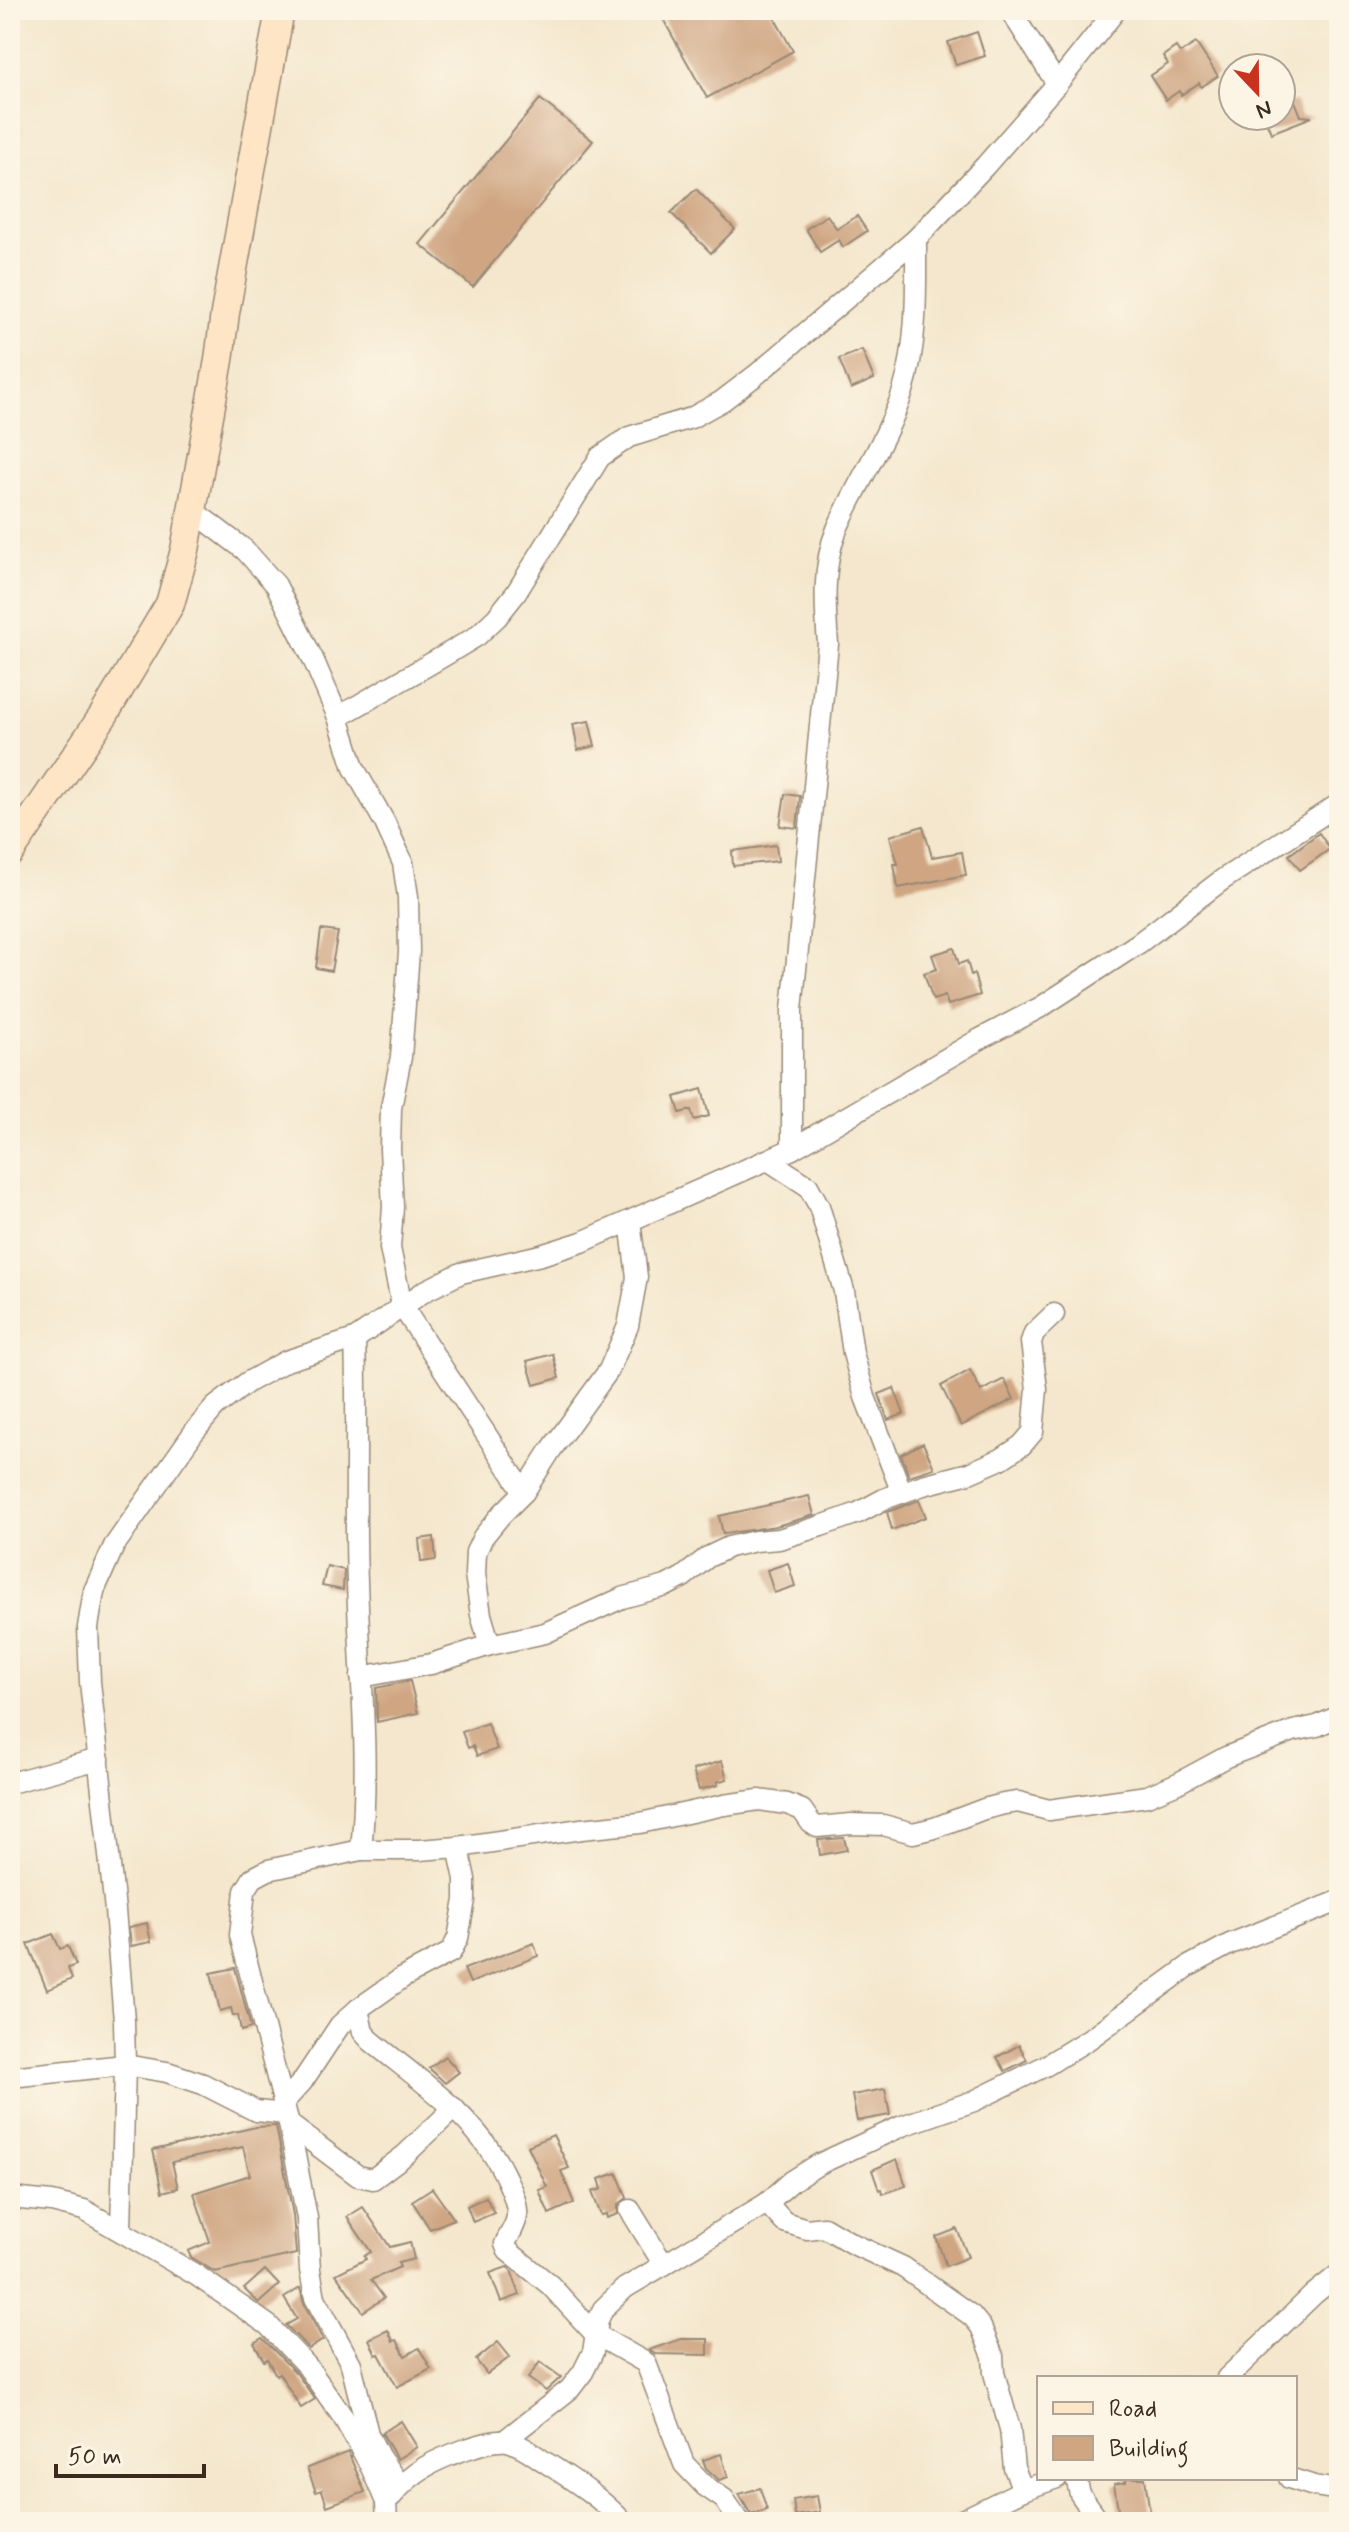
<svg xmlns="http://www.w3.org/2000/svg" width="1349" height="2532" font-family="Mynerve,sans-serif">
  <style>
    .building { fill: #cfa582 }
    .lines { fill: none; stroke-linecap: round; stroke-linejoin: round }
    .street-casing { stroke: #988876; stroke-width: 23 }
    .secondary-casing { stroke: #988876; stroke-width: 31 }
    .street { stroke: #fff; stroke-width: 20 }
    .secondary { stroke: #fde5c5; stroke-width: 28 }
  </style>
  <rect width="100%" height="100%" fill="#fcf5e5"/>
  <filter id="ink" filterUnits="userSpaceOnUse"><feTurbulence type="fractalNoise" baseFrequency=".0125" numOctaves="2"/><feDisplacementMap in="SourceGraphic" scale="16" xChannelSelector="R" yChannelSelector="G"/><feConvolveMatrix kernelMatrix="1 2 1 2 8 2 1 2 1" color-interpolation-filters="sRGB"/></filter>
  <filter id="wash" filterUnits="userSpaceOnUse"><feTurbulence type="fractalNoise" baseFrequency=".006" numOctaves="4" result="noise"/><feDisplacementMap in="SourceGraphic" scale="32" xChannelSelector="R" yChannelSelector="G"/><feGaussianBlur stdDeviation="1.8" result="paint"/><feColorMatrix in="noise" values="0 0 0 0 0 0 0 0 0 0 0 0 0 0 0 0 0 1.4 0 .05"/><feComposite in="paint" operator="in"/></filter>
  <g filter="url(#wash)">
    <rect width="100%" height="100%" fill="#f4e7cd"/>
    <g id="blocks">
      <g class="building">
        <path d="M658 10H770L793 51 707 98Z"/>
        <path d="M977 32 985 56 956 65 948 42Z"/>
        <path d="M1196 43 1218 76 1201 87 1199 83 1181 95 1179 91 1166 100 1150 76 1168 64 1163 56 1176 47 1180 53Z"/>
        <path d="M540 99 593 141 473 287 420 244Z"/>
        <path d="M1295 101 1301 116 1312 117 1271 133 1264 116H1281V107Z"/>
        <path d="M696 189 735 229 711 253 671 213Z"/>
        <path d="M827 215 837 229 857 216 867 231 843 247 839 240 820 252 806 229Z"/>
        <path d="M862 350 874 379 851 389 839 359Z"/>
        <path d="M589 721 595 746 578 750 573 724Z"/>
        <path d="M785 794 800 796 797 828 780 826Z"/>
        <path d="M923 826 932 857 962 852 966 875 898 888 894 864H898L890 836Z"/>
        <path d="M1319 833 1330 849 1300 870 1289 855Z"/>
        <path d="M776 845 778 861 733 866 732 851Z"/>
        <path d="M321 930 338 932 331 971 316 968Z"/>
        <path d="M954 948 959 964 967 961 971 975 974 974 980 995 948 1005 945 996 933 1000 924 973 937 969 932 955Z"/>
        <path d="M702 1089 709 1116 694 1120 691 1110 680 1113 675 1097Z"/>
        <path d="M553 1354 559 1378 534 1385 527 1361Z"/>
        <path d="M970 1370 981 1391 1004 1379 1014 1399 961 1426 941 1386Z"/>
        <path d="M894 1388 904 1414 888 1420 879 1394Z"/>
        <path d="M923 1443 934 1468 909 1476 901 1454Z"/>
        <path d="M809 1496 814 1515 776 1526 723 1534 719 1516Z"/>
        <path d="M919 1500 926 1517 892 1530 887 1512Z"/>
        <path d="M434 1537 436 1560 421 1562 419 1539Z"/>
        <path d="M788 1563 795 1586 774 1593 767 1570Z"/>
        <path d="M327 1566 344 1570 343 1590 322 1586Z"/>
        <path d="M410 1681 418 1713 377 1722 376 1688Z"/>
        <path d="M487 1723 497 1749 477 1756 473 1746 468 1748 462 1732Z"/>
        <path d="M722 1761 727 1779 717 1782 718 1785 699 1790 693 1770Z"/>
        <path d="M844 1838 847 1850 820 1855 818 1840Z"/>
        <path d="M147 1923 151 1942 131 1946 129 1927Z"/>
        <path d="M53 1934 60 1949 68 1946 76 1965 68 1968 72 1979 47 1990 28 1944Z"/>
        <path d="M534 1943 538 1956 470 1983 464 1969Z"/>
        <path d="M235 1968 251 2028 241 2031 238 2015 233 2016 231 2008 220 2011 211 1973Z"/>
        <path d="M1019 2045 1027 2060 1005 2071 997 2057Z"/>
        <path d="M445 2056 459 2072 445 2083 429 2068Z"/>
        <path d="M885 2089 890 2115 857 2121 852 2095Z"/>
        <path d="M276 2126 293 2215 296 2254 215 2272 191 2257 188 2251 210 2242 194 2193 250 2175 243 2147 172 2162 178 2188 162 2192 153 2150 256 2127Z"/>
        <path d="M553 2135 569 2168 561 2171 574 2203 549 2214 539 2190 547 2187 528 2146Z"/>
        <path d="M897 2159 906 2186 883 2194 882 2189 879 2190 872 2170Z"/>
        <path d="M617 2173 627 2198 618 2205V2214L607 2218 606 2214 601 2215 592 2192 602 2189 599 2179Z"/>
        <path d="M432 2188 454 2219 430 2229 412 2201Z"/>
        <path d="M486 2197 494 2213 473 2222 467 2206Z"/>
        <path d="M363 2207 390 2247 410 2242 414 2259 398 2263 400 2267 371 2280 384 2298 363 2312 336 2274 366 2259 364 2256 371 2252 347 2217Z"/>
        <path d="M957 2229 968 2257 946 2266 936 2237Z"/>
        <path d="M507 2267 511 2270 520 2295 501 2302 490 2273Z"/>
        <path d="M265 2270 279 2285 259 2303 244 2289Z"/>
        <path d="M300 2288 304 2304 323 2340 309 2349 286 2325 297 2319 284 2298Z"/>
        <path d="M388 2330 393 2341 397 2340 405 2356 419 2348 431 2369 397 2387 379 2354 376 2355 369 2339Z"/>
        <path d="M262 2338 297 2374 315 2399 301 2408 279 2373 276 2375 267 2359 264 2361 254 2343Z"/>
        <path d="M681 2339H708V2355L655 2354 649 2350Z"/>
        <path d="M498 2342 510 2357 487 2374 476 2360Z"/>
        <path d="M540 2362 561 2377 546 2391 528 2378Z"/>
        <path d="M401 2421 417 2447 397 2459 382 2433Z"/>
        <path d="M348 2452 365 2492 327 2506 322 2490 316 2492 307 2468Z"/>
        <path d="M721 2454 728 2477 719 2480 706 2468 703 2460Z"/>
        <path d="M1126 2478H1145L1151 2521 1120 2522 1114 2484 1126 2482Z"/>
        <path d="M760 2488 767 2510 751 2515 739 2494Z"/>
        <path d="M817 2496 820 2512 795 2516 793 2500Z"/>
      </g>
    </g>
  </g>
  <g filter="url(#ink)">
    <use href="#blocks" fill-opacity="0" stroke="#988876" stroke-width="2"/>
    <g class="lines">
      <g class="street-casing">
        <g id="street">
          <path d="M1010 10 1057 84"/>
          <path d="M192 510 245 550 276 585 313 659 338 717 354 768 385 823 403 863 408 897 409 952 401 1057 391 1108 390 1149 393 1207 390 1248 402 1306 524 1492"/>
          <path d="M338 717 442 657 477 636 497 617 516 593 600 457 629 437 691 418 722 401 756 375 916 239 985 166 1057 84 1116 10"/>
          <path d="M792 1149V1010L828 644C825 607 822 565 837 529 857 483 887 440 903 391 918 342 916 290 916 239"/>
          <path d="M768 1160 808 1186 819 1206 844 1291 853 1353 865 1397 902 1493"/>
          <path d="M355 1339C358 1420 354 1501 357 1582 360 1672 370 1761 361 1850"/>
          <path d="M490 1645 481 1615 475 1574 476 1552 483 1537 501 1515 524 1492 551 1450 609 1370 628 1326 637 1277 630 1221"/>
          <path d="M361 1677 431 1664 490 1645 545 1633 622 1598 666 1586 683 1577 708 1557 729 1547 755 1541 779 1539 821 1526 858 1513 884 1499 923 1485 969 1473 1001 1459 1022 1445 1033 1432 1037 1389 1031 1342 1034 1333 1054 1314"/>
          <path d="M10 1783 99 1759"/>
          <path d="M358 2009 363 2032 370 2040C421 2082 479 2118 507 2180 512 2191 518 2204 517 2216 516 2226 509 2234 505 2244L508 2251 550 2285 595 2334 646 2363 684 2464 705 2486 724 2499 740 2522"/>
          <path d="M10 2077 125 2065 167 2072 203 2084 256 2111 286 2114"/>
          <path d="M283 2103 302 2082 340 2025 358 2009 402 1978 451 1952 458 1938 465 1900V1879L458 1847"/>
          <path d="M289 2124 358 2176 373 2179 405 2155 454 2108"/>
          <path d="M10 2198 52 2202 84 2210 196 2275 268 2325 307 2366 343 2417 369 2463 386 2502 387 2522"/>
          <path d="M767 2203 784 2222 807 2229 824 2227 851 2243 903 2267 972 2316 981 2327 993 2356 994 2373 1010 2429 1014 2468 1023 2490"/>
          <path d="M630 2210 664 2265"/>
          <path d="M121 2230 125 2065 124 2021 115 1910 90 1682 88 1627 94 1591 114 1546 194 1432 215 1407 248 1382 286 1361 355 1339 425 1291 461 1273 541 1255 582 1242 792 1149 980 1039 1041 1007 1139 943 1222 880 1339 804"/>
          <path d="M1227 2378 1314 2294 1339 2274"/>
          <path d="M505 2440 570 2389 583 2372 593 2352 598 2320 603 2309 625 2288 767 2203 792 2181 819 2164 902 2126 974 2101 1047 2065 1089 2039 1189 1966 1230 1944 1339 1901"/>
          <path d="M1076 2478 1080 2494 1100 2522"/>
          <path d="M1289 2478 1314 2486 1339 2490"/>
          <path d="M400 2486 379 2456 368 2434 351 2364 315 2298 310 2270 307 2218 289 2124 240 1935 245 1891 253 1878 268 1870 361 1850H419L458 1847 581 1829 640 1823 724 1805 759 1800 787 1804 802 1810 811 1823 817 1827 851 1824 883 1825 913 1833 934 1828 984 1809 1004 1804 1018 1802 1049 1810 1147 1796 1178 1783 1226 1757 1293 1731 1317 1726 1339 1716"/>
          <path d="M392 2496C401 2485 412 2475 425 2467 440 2458 489 2438 507 2441 521 2444 533 2454 545 2462 573 2480 600 2497 623 2522"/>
          <path d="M958 2522 1023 2490 1057 2478"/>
        </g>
      </g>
      <g class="secondary-casing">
        <path id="secondary" d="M10 852 103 716 170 604 185 550 219 360 225 313 280 10"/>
      </g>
      <use href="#street" class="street"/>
      <use href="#secondary" class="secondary"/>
    </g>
  </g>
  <rect width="1349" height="2532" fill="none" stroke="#fcf5e5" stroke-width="40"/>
  <rect x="1037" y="2376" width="260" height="104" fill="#fcf5e5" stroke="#afa495" stroke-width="2"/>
  <rect x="1053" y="2402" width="40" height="12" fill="#fde5c5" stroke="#afa495" stroke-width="2"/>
  <text x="1109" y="2416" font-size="24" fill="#3b2a1e">Road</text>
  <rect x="1053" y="2436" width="40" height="24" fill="#cfa582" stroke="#afa495" stroke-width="2"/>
  <text x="1109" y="2456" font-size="24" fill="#3b2a1e">Building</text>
  <g transform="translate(1257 92) rotate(158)"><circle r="38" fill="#fcf5e5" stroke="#afa495" stroke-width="2"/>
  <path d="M0-6L14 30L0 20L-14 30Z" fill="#c8321e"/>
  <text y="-12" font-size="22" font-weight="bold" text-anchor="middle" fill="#3b2a1e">N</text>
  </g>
  <path d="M56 2464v12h148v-12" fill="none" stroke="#3b2a1e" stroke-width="4"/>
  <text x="68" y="2464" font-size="24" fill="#3b2a1e" stroke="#fcf5e5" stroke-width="6" paint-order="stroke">50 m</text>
</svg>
